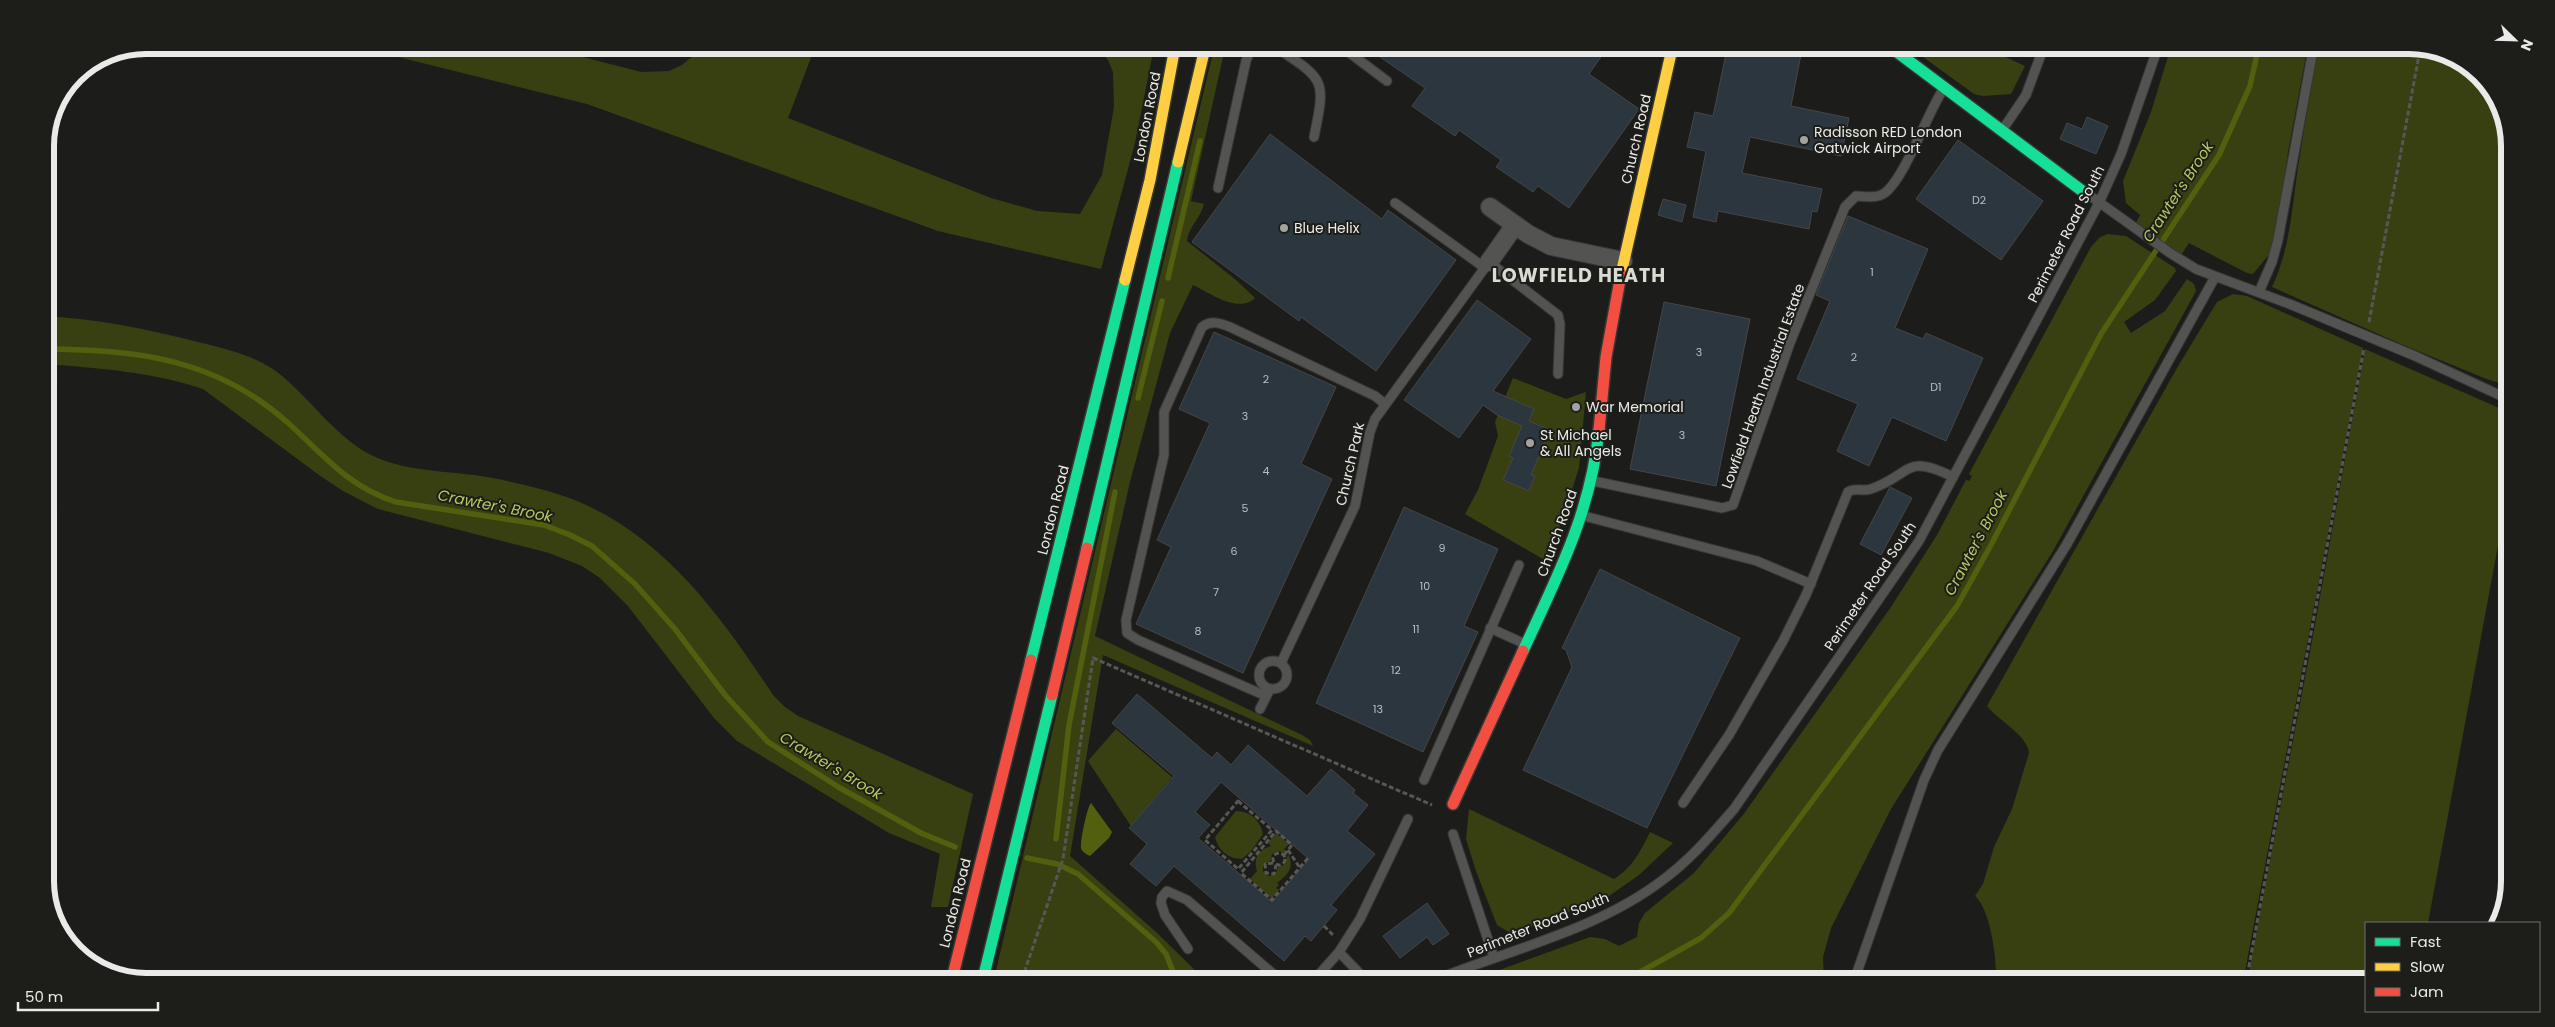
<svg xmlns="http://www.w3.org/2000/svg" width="2555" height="1027" font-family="Poppins,sans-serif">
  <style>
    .green { fill: #384011 }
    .water { fill: #525f0e }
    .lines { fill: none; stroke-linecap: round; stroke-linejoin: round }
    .stream { stroke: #525f0e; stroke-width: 5.5 }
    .building { fill: #2c363f; stroke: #454646; fill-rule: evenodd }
    .lane-casing { stroke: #373836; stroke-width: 11 }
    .street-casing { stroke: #373836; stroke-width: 20 }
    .fast-casing { stroke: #373836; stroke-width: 14 }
    .slow-casing { stroke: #373836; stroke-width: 14 }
    .jam-casing { stroke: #373836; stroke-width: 14 }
    .path { stroke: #575756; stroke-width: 3; stroke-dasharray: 5 2.5; stroke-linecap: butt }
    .lane { stroke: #535352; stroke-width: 9 }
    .street { stroke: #535352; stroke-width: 18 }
    .fast { stroke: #16e098; stroke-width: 11 }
    .slow { stroke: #ffcf43; stroke-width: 11 }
    .jam { stroke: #f24e42; stroke-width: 11 }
    .poi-dot { fill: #a2a3a0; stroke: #1d1e19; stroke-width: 2 }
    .labels { text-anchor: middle; stroke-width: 4; stroke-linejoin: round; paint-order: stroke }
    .number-label { font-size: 11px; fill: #babebe }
    .street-label { font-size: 14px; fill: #eaebe8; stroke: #1d1e19 }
    .poi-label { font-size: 14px; fill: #eaebe8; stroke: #1d1e19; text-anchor: start }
    .water-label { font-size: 15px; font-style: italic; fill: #b5ca5e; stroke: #1d1e19 }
    .district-label { font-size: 19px; font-weight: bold; letter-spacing: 1px; fill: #d9dbd4; stroke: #1d1e19 }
    .rim { fill: none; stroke: #eaebe8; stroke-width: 6 }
  </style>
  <rect width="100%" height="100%" fill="#1c1d1a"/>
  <g class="green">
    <path d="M366 46H540L641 72 669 71 682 65 705 46 815 47 788 118 991 198 1037 211 1080 214 1102 175 1114 107 1113 72 1108 60 1098 47H1154L1135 143 1101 269 938 231 587 104 374 51Z"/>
    <path d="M1214 48H1225L1191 201 1204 204C1201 217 1188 228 1187 241L1236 280 1255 298C1238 314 1210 293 1193 285L1170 333 1130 482 1095 636 1302 735 1310 740 1313 746 1103 655 1070 856 1156 932 1204 979H994Z"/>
    <path d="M1912 49H1988L2025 66 2011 94 1983 96 1974 94Z"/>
    <path d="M2170 50H2307L2288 152 2278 227 2271 252 2253 274 2247 273 2189 243 2181 255 2136 223 2140 215 2126 203 2123 181 2151 112Z"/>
    <path d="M2318 50H2442L2489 85 2510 139 2508 385 2489 380 2401 344 2272 287C2290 249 2292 208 2298 167 2304 128 2311 89 2318 50Z"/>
    <path d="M2107 234 2126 236 2175 268 2176 271 2155 300 2124 322 2131 333 2165 311 2187 279 2194 284 2196 291 2053 551 1891 809 1831 928 1823 957 1824 981 1472 980 1590 937 1605 939 1619 946 1637 937 1639 923 1645 913 1694 873 1743 815 1891 607 1937 535 1966 480 1969 481 1972 476 1969 474 2091 247 2099 238Z"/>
    <path d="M2233 294 2247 296 2363 348 2243 982 1996 981C1997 961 1991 910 1975 896L1983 884 1994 847 2012 809 2029 753C2028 736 1999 721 1987 706L2177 368 2217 302Z"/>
    <path d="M45 316C98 319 147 329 198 342 226 349 258 356 281 375 311 400 336 437 371 455 409 474 457 470 498 479 524 485 552 491 577 501 666 538 722 618 773 695L785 707 798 716 973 794 948 907H931L940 854 889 833 737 741 714 718 628 606 600 578 582 566 549 553 378 509 343 491 319 475 203 389C153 372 98 368 45 364Z"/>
    <path d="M2365 349 2508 412 2507 497 2428 923H2366V982H2247L2313 636Z"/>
    <path d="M1513 378 1566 399 1586 392 1579 468 1548 562 1465 514 1478 490 1498 436 1495 422Z"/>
    <path d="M1116 729 1172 777 1131 826 1088 761Z"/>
    <path d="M1469 809 1614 879C1633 867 1640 852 1650 832L1673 843 1639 875 1609 896 1512 934 1497 925 1476 871 1466 839Z"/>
    <path d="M1236 811C1250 811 1260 820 1263 834L1252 850 1242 859C1228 859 1218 850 1215 837Z"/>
    <path d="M1276 833 1289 844 1284 849 1286 851 1284 853 1279 851 1272 854 1271 860 1263 866V871L1268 876 1275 875 1278 867 1284 865 1288 854C1295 867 1288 875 1277 883L1279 885 1276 888 1279 890 1272 899 1250 879 1257 871C1253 859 1258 850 1271 846L1268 843Z"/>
  </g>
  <path class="water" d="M1091 803 1112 832 1109 838 1090 856C1086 854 1082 852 1081 848 1080 841 1087 807 1091 803Z"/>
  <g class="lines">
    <g class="stream">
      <path d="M1168 278 1200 141"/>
      <path d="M45 349C136 350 215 358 287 422 323 454 348 487 396 502L544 525 570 535 592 546 635 584 675 629 725 695 768 742 840 788 921 833 955 847"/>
      <path d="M1138 398 1162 301"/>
      <path d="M1056 839 1069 725 1115 492"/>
      <path d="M1027 858 1057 864 1078 874 1156 942 1166 954 1176 979"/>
      <path d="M1626 980 1701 938 1729 913 1957 606 1991 545 2101 334 2219 155 2250 86 2258 50"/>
    </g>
  </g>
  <g class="building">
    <path d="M1367 48H1607L1589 74 1639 109 1569 208 1538 186 1533 192 1496 167 1501 160 1459 130 1455 136 1412 106 1425 88Z"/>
    <path d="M1727 49H1802L1791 106 1849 118 1841 156 1750 137 1742 173 1822 189 1817 212 1812 211 1809 229 1718 211 1716 222 1693 217 1706 151 1687 147 1695 112 1713 116Z"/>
    <path d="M2087 117 2108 126 2096 154 2060 139 2067 123 2082 129Z"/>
    <path d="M1270 134 1382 219 1388 210 1456 260 1376 371 1301 317 1299 321 1192 242Z"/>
    <path d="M1958 140 2043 201 2001 260 1916 199Z"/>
    <path d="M1663 199 1686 205 1682 222 1658 215Z"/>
    <path d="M1848 216 1928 249 1895 328 1923 339 1926 333 1983 358 1946 441 1892 417 1869 466 1837 451 1858 404 1797 379 1830 301 1816 295Z"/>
    <path d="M1477 300 1531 339 1493 391 1534 409 1529 421 1550 430 1531 475 1535 476 1529 491 1503 480 1513 458 1509 456 1522 426 1497 415 1483 405 1459 438 1404 400Z"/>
    <path d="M1664 302 1750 319 1716 486 1630 469Z"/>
    <path d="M1214 332 1336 387 1301 464 1332 479 1243 673 1136 624 1171 547 1157 540 1210 423 1179 409Z"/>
    <path d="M1890 487 1912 498 1881 555 1860 544Z"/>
    <path d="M1404 507 1498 549 1464 626 1478 632 1423 752 1316 703Z"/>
    <path d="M1600 569 1740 638 1647 828 1523 770 1572 667 1566 650 1562 648Z"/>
    <path d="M1137 694 1212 758 1217 752 1231 765 1248 745 1307 796 1331 769 1355 790 1353 793 1368 805 1347 831 1375 854 1331 905 1337 910 1311 941 1305 936 1284 961 1174 866 1156 886 1130 864 1147 844 1129 828 1174 776 1112 723ZM1221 782 1309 859 1272 902 1198 838 1210 825 1195 812Z"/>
    <path d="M1427 903 1449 934 1433 945 1427 937 1400 958 1383 936Z"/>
  </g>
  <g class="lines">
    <g class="lane-casing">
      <g id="lane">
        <path d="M1277 48C1325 80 1326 79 1314 137"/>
        <path d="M1343 48 1387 81"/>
        <path d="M2003 129 2026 95 2043 49"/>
        <path d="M1218 188 1246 61 1251 48"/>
        <path d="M2082 190 2170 253 2196 269 2292 305 2415 356 2508 399"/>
        <path d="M1395 203 1485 268"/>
        <path d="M2259 292 2272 262 2278 240 2313 50"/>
        <path d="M1593 481 1722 508 1733 505 1790 343 1845 207 1856 196C1865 196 1875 199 1883 194 1903 183 1928 111 1944 88"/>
        <path d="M1584 516 1757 561 1811 584"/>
        <path d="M1490 628 1525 644"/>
        <circle cx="1273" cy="675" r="14"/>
        <path d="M1281 663 1355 506 1370 432 1375 419 1489 262 1558 315 1560 324 1558 374"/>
        <path d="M1266 696 1138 640 1127 633 1126 620 1164 455V412L1202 327C1211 320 1220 323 1230 327L1375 396 1385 404"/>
        <path d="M1260 709 1269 691"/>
        <path d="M1424 780 1519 565"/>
        <path d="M1683 803 1729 735 1783 641 1806 595 1848 492C1855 487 1862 492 1871 489 1913 474 1904 453 1953 477"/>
        <path d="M1453 834 1494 958"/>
        <path d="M1188 949 1165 915 1161 903 1162 897 1167 891 1187 900 1279 979"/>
        <path d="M1315 979 1339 952"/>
        <path d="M1366 980 1339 952 1360 919 1408 819"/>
        <path d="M1435 980C1511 949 1598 930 1664 879 1691 859 1712 834 1734 809L1919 541 2099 203 2121 154 2157 50"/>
        <path d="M1854 981 1924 780 1938 750 2067 544 2215 277"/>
      </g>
    </g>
    <g class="street-casing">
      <g id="street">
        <path d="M1490 207 1528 234 1551 246 1623 261"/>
        <path d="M1489 262 1515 225"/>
      </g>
    </g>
    <g class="fast-casing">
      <g id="fast">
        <path d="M1893 49 2081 190"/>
        <path d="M1087 548 1178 162"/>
        <path d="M1523 651C1557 577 1591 513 1599 430"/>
        <path d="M1031 660 1125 280"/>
        <path d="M983 979 1052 695"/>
      </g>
    </g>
    <g class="slow-casing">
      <g id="slow">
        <path d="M1178 162 1205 48"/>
        <path d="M1621 274 1672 49"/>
        <path d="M1125 280 1150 180 1175 47"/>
      </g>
    </g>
    <g class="jam-casing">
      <g id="jam">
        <path d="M1599 430 1606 357 1621 274"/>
        <path d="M1052 695 1087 548"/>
        <path d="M1453 804 1523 651"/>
        <path d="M952 979 1031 660"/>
      </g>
    </g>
    <g class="path">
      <path d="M2369 322 2420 50"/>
      <path d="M1238 801 1272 830 1238 869 1205 840Z"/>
      <path d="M1288 850 1300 868"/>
      <circle cx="1279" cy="859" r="6"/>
      <path d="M1284 855 1292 845 1276 831 1241 873 1272 900 1308 858"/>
      <path d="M1273 863 1265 864 1266 873 1274 874 1276 865"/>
      <path d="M1324 926 1334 936"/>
      <path d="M1022 979 1063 859 1093 658 1432 805"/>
      <path d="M2246 982 2364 348"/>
    </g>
    <use href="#lane" class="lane"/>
    <use href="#street" class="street"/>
    <use href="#fast" class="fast"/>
    <use href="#slow" class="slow"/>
    <use href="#jam" class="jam"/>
  </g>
  <g class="poi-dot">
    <circle cx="1804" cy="140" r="5"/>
    <circle cx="1284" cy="228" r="5"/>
    <circle cx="1576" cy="407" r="5"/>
    <circle cx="1530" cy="443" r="5"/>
  </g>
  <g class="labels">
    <g class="number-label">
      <text x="1979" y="204">D2</text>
      <text x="1872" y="276">1</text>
      <text x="1699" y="356">3</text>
      <text x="1854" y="361">2</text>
      <text x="1266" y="383">2</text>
      <text x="1936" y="391">D1</text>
      <text x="1245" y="420">3</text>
      <text x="1682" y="439">3</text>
      <text x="1266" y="475">4</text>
      <text x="1245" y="512">5</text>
      <text x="1442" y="552">9</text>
      <text x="1234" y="555">6</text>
      <text x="1425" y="590">10</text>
      <text x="1216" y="596">7</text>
      <text x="1416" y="633">11</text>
      <text x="1198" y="635">8</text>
      <text x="1396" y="674">12</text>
      <text x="1378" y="713">13</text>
    </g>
    <g class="street-label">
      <text transform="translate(1147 117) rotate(-79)" y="5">London Road</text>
      <text transform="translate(1636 139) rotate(-77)" y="5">Church Road</text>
      <text transform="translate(2066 234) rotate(-63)" y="5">Perimeter Road South</text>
      <text transform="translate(1763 386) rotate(-70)" y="5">Lowfield Heath Industrial Estate</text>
      <text transform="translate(1350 464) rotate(-77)" y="5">Church Park</text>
      <text transform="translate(1053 510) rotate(-76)" y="5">London Road</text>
      <text transform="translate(1557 533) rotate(-70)" y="5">Church Road</text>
      <text transform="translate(1870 586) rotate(-56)" y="5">Perimeter Road South</text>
      <text transform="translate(955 903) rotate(-76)" y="5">London Road</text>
      <text transform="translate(1538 925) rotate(-22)" y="5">Perimeter Road South</text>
    </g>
    <g class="poi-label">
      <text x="1814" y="137">Radisson RED London<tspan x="1814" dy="16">Gatwick Airport</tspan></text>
      <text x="1294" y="233">Blue Helix</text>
      <text x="1586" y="412">War Memorial</text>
      <text x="1540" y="440">St Michael<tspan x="1540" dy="16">&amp; All Angels</tspan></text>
    </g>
    <g class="water-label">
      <text transform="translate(2178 192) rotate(-57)" y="5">Crawter's Brook</text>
      <text transform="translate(495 506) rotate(11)" y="5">Crawter's Brook</text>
      <text transform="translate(1976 543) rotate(-62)" y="5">Crawter's Brook</text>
      <text transform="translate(831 766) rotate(31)" y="5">Crawter's Brook</text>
    </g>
    <g class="district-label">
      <text x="1579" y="282">LOWFIELD HEATH</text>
    </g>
  </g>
  <path d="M0 0H2555V1027H0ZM146 54H2409A92 92 0 0 1 2501 146V881A92 92 0 0 1 2409 973H146A92 92 0 0 1 54 881V146A92 92 0 0 1 146 54Z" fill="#1d1e19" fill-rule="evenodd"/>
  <path class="rim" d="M146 54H2409A92 92 0 0 1 2501 146V881A92 92 0 0 1 2409 973H146A92 92 0 0 1 54 881V146A92 92 0 0 1 146 54Z"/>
  <rect x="2365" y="922" width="175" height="90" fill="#1d1e19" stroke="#6f706c"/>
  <rect x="2375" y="938" width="25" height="8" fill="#16e098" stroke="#6f706c"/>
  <text x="2410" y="947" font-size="15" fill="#eaebe8">Fast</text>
  <rect x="2375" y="963" width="25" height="8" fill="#ffcf43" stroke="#6f706c"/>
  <text x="2410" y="972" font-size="15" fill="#eaebe8">Slow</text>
  <rect x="2375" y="988" width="25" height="8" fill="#f24e42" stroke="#6f706c"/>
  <text x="2410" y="997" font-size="15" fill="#eaebe8">Jam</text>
  <g transform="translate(2515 40) rotate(113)" stroke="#1d1e19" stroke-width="4" paint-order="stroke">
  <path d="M0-4L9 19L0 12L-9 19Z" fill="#eaebe8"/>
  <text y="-8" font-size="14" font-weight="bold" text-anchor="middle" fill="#eaebe8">N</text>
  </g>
  <path d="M18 1002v8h140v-8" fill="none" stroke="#eaebe8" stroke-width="2.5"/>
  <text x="25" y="1002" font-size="15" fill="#eaebe8" stroke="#1d1e19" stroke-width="4" paint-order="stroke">50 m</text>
</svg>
